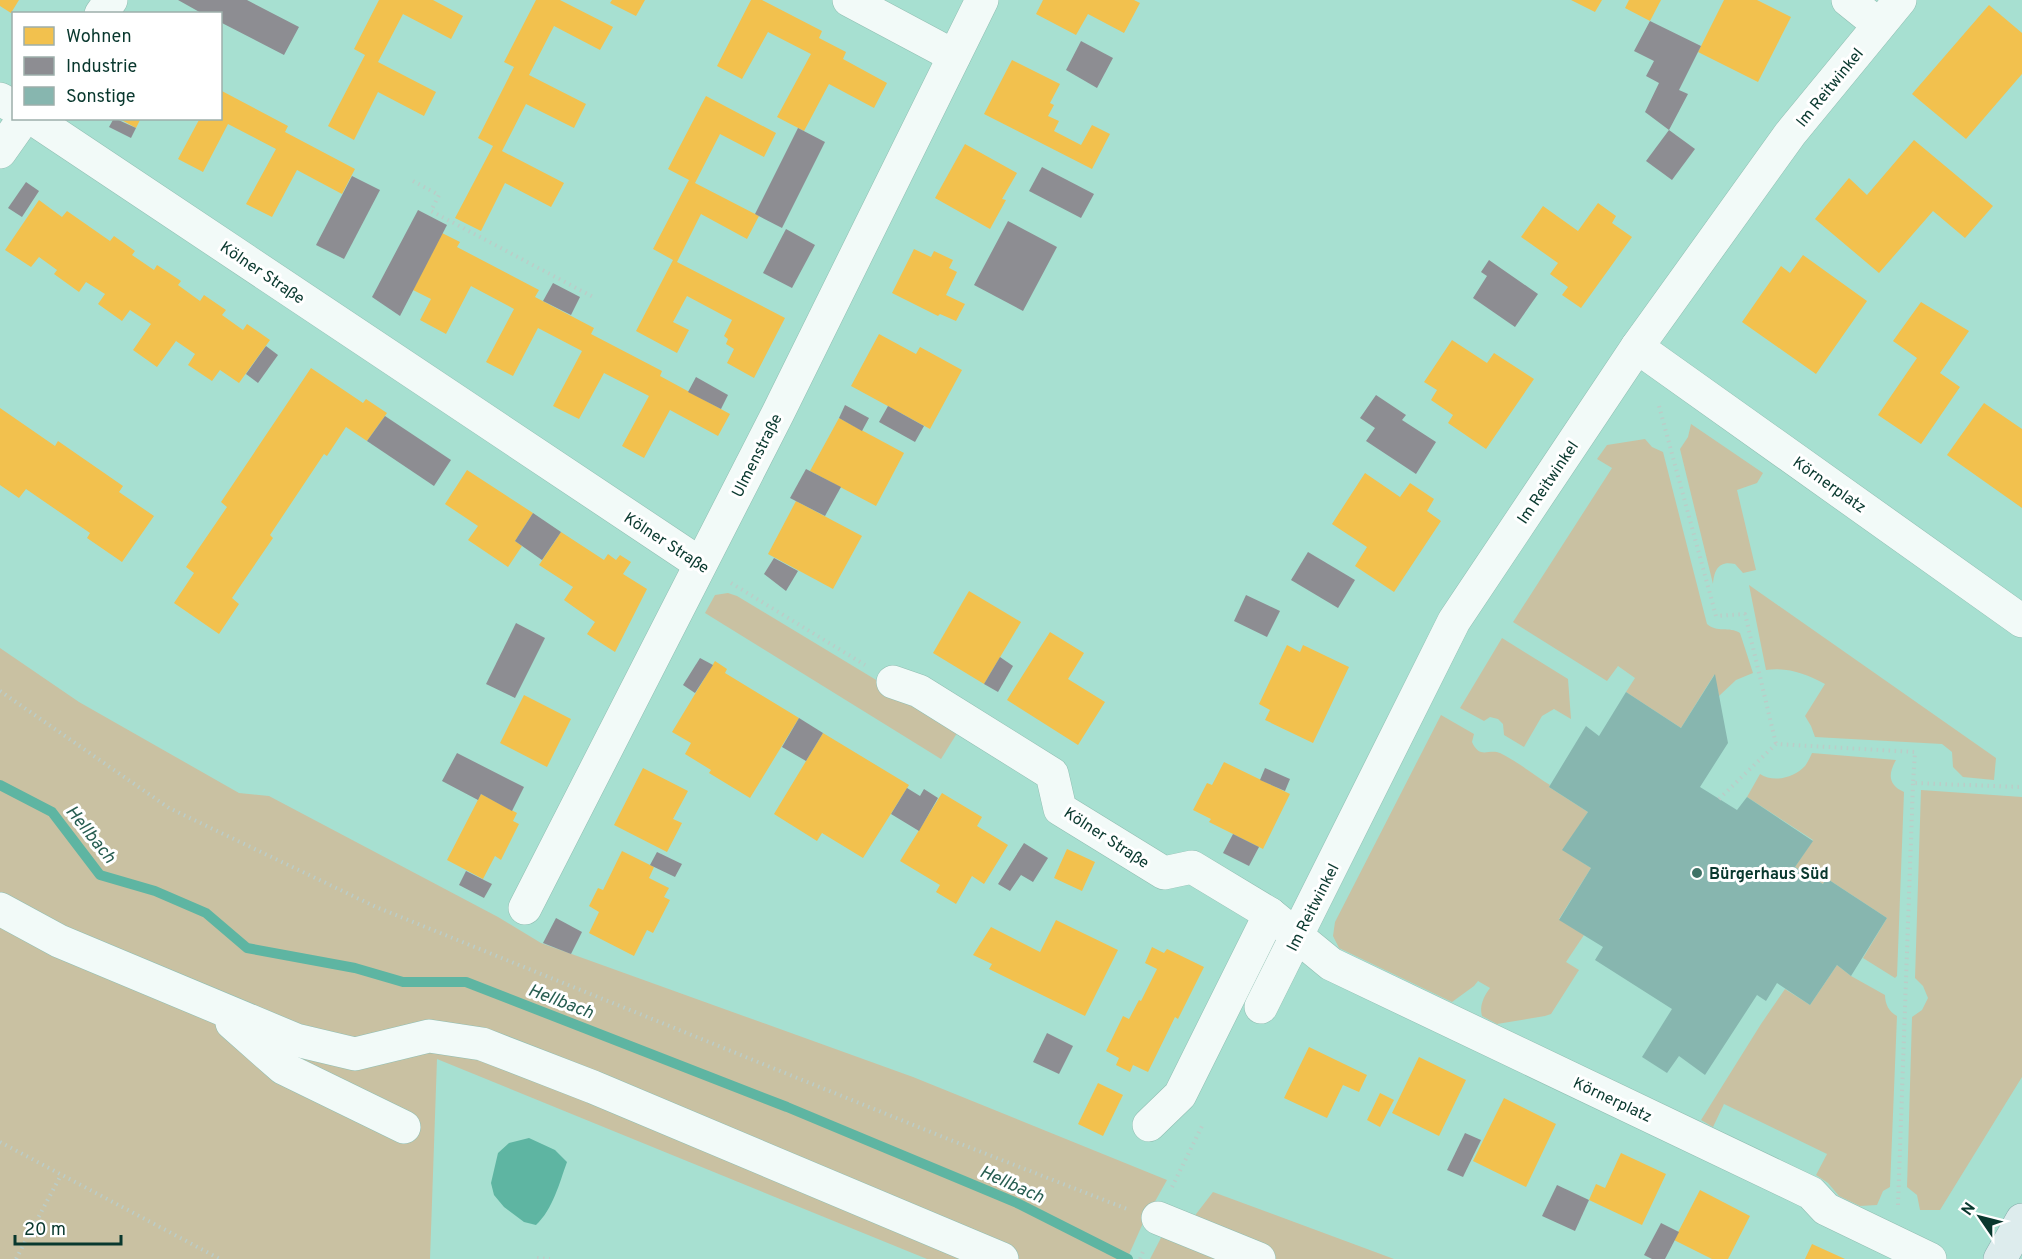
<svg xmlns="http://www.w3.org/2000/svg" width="2022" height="1259" font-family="Overpass,sans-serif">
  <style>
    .green { fill: #c9c1a2 }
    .water { fill: #5eb5a2 }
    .homes { fill: #f2c14e }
    .industry { fill: #8d8d92 }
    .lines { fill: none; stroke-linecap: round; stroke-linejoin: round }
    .stream { stroke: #5eb5a2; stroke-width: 10 }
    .building { fill: #87b6af }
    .minor-casing { stroke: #90beb2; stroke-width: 34 }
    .major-casing { stroke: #86adac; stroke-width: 34 }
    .path { stroke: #bbcdc8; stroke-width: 4; stroke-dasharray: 1.5 4.5; stroke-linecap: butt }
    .minor { stroke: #f2faf8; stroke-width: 33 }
    .major { stroke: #ddeced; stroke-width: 33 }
    .poi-dot { fill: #407367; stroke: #fff; stroke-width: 2 }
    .labels { text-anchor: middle; stroke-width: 6; stroke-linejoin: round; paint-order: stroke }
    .street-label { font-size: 16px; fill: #09382e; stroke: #fff }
    .poi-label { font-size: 16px; font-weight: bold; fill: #09382e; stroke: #fff; text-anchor: start }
    .water-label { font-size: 18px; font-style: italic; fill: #275d51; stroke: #fff }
  </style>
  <rect width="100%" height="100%" fill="#a7e0d1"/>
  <g class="green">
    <path d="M1691 424 1763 473 1757 483 1737 490 1756 570 1743 573 1735 564C1718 560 1714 571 1713 584L1680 449 1688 437Z"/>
    <path d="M1645 439 1652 447 1663 452 1707 624C1717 633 1729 626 1740 633L1753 673 1736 680 1719 696 1714 675 1681 728 1626 692 1635 678 1618 666 1607 681 1513 622 1612 468 1597 459 1607 445Z"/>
    <path d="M1749 585 1996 758 1994 780 1963 777 1953 767 1952 752 1942 744 1815 737 1811 726 1805 716 1825 684C1806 674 1788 667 1766 670Z"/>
    <path d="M728 593 737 596 959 730 941 759 705 613 715 595Z"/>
    <path d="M1502 638 1568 679 1571 719 1554 709 1542 716 1524 747 1504 735 1503 724 1498 719 1490 717 1484 721 1460 708Z"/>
    <path d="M0 648 79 702 239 793 269 796 498 917 541 943 913 1077 1167 1180 1143 1223 1127 1259H927L437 1059 430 1259H0Z"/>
    <path d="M1441 715 1474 734 1472 742C1480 760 1489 748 1500 753 1518 762 1534 775 1550 785L1549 787 1588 812 1563 850 1591 868 1559 919 1584 935 1566 962 1579 970 1551 1014 1545 1016 1497 1024 1482 1016C1479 1006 1484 996 1490 988L1478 981 1474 986 1452 1002 1339 948 1333 936 1335 922Z"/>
    <path d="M1812 753 1896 760C1888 774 1888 785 1904 792L1897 976 1895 978 1863 958 1887 918 1826 878 1823 884 1795 867 1813 840 1747 797 1760 774C1773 783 1794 778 1805 766 1808 762 1810 757 1812 753Z"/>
    <path d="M1921 790 2022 797V1077L1940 1210H1920L1917 1195 1907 1187 1912 1017 1922 1010 1928 998 1923 986 1915 978Z"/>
    <path d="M1837 965 1851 976 1885 995C1885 1004 1889 1012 1897 1016L1890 1187 1883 1191 1877 1205 1860 1206 1839 1196 1828 1183 1816 1175 1827 1154 1724 1104 1713 1127 1701 1120 1761 1024 1785 989 1810 1005Z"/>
    <path d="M1213 1192 1394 1259H1150L1164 1232 1193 1218Z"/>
  </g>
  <path class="water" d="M529 1138 555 1150 567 1162C559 1184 553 1209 536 1225L524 1222 504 1207 494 1195 491 1183 498 1153 509 1143Z"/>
  <g class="homes">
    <path d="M0 0H19L11 13 0 6Z"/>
    <path d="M379 0H433L463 16 451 39 403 14 378 62 436 92 424 116 378 92 354 140 328 126 365 55 354 49Z"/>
    <path d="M536 0H560L613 27 600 50 554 26 529 75 586 104 574 128 526 104 502 151 564 183 551 207 505 183 481 231 455 218 493 146 478 138 514 67 504 62Z"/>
    <path d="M612 0H645L636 16 610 3Z"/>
    <path d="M751 0H762L822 31 819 38 846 52 843 59 887 83 874 108 829 84 804 131 777 117 811 54 768 32 742 79 717 66Z"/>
    <path d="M1043 0H1134L1140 3 1124 33 1088 14 1076 35 1036 14Z"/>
    <path d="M1571 0H1602L1595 12Z"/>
    <path d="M1629 0H1661L1650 21 1625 8Z"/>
    <path d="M1724 0H1757L1791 17 1758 82 1698 52Z"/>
    <path d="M1989 5 2022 33V74L1966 139 1912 94Z"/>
    <path d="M1012 60 1060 84 1050 103 1054 105 1048 116 1059 121 1054 131 1081 145 1092 125 1110 134 1092 169 984 114Z"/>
    <path d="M220 90 288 126 285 132 355 169 342 194 297 170 272 217 246 204 276 149 228 124 203 172 178 159 200 118H220Z"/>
    <path d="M706 96 776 133 764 157 720 134 695 183 759 216 747 239 701 214 677 262 785 318 754 378 727 363 734 349 726 344 728 339 724 336 732 320 687 296 673 322 689 330 677 353 636 331 673 260 653 249 689 180 668 169Z"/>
    <path d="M118 118H141L136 128Z"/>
    <path d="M1914 140 1993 206 1965 238 1933 211 1879 273 1815 219 1849 178 1867 195Z"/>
    <path d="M965 144 1017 173 1002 199 1006 200 990 229 935 198Z"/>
    <path d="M39 200 62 217 67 211 110 241 114 236 135 251 132 255 154 270 157 265 181 281 178 285 200 301 204 295 226 310 222 315 243 330 247 324 270 340 239 383 220 370 212 381 188 365 195 354 176 341 157 367 133 350 151 324 130 310 122 321 98 304 105 294 86 282 79 292 54 274 57 270 39 257 31 267 5 250Z"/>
    <path d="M1598 203 1616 216 1612 223 1632 237 1581 308 1562 295 1568 287 1550 274 1558 263 1521 237 1543 206 1578 231Z"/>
    <path d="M442 233 460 242 457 247 539 290 535 297 594 328 591 334 662 371 660 376 730 414 718 436 670 410 644 458 622 446 649 396 604 373 579 419 553 406 582 351 538 328 513 376 486 362 514 309 471 286 446 334 420 320 431 299 413 290Z"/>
    <path d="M914 249 931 257 934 251 953 260 949 268 957 272 946 295 965 304 956 321 940 314 938 316 892 293Z"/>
    <path d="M1803 255 1867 301 1816 374 1742 322 1781 266 1790 273Z"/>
    <path d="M1921 302 1969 331 1940 373 1960 387 1921 444 1878 415 1917 358 1893 341Z"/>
    <path d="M879 334 916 354 920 347 962 370 930 429 851 386Z"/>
    <path d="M1452 340 1487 363 1494 353 1534 379 1486 449 1448 423 1453 415 1431 400 1437 390 1424 382Z"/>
    <path d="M311 368 363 403 366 399 387 413 367 441 346 427 327 456 324 454 270 535 273 538 232 598 239 604 219 634 174 603 194 573 186 567 227 507 221 502Z"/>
    <path d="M1984 403 2022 429V508L1947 455Z"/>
    <path d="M0 408 55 446 58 441 123 486 119 492 154 516 122 562 87 538 90 533 26 489 19 498 0 485Z"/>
    <path d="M839 418 904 453 876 506 810 471Z"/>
    <path d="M467 470 533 513 515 541 522 546 508 567 468 540 478 526 445 504Z"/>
    <path d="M1365 473 1400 497 1410 483 1434 499 1427 511 1441 521 1394 592 1355 566 1367 547 1332 524Z"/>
    <path d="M796 501 862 536 833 589 768 554Z"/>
    <path d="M561 532 604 560 608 554 616 560 620 555 631 562 623 574 647 589 615 652 587 634 595 622 564 600 573 587 539 565Z"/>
    <path d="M969 591 1021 622 984 684 933 653Z"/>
    <path d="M1050 632 1084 653 1068 679 1105 702 1078 745 1007 700Z"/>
    <path d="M1287 645 1300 652 1303 645 1349 667 1313 743 1265 720 1270 710 1259 704Z"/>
    <path d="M715 661 727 669 725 673 799 718 750 798 709 773 711 770 685 754 691 743 672 732Z"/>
    <path d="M524 695 571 719 547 767 500 743Z"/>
    <path d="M823 733 909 785 863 858 822 833 817 841 774 814Z"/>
    <path d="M1224 762 1290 794 1263 849 1209 822 1211 819 1193 810 1207 783 1212 785Z"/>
    <path d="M643 768 688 791 673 819 682 823 667 852 614 825Z"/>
    <path d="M942 793 982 817 977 826 1008 845 984 884 972 876 956 904 936 892 940 885 900 861Z"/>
    <path d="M481 794 517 813 513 821 519 824 501 860 495 856 483 879 447 860Z"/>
    <path d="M1067 849 1095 862 1082 891 1054 878Z"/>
    <path d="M622 851 654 867 649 878 669 888 664 897 670 900 653 933 647 930 634 956 589 933 599 912 589 906 598 888 603 890Z"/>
    <path d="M1056 920 1118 950 1085 1016 989 969 992 964 973 955 991 927 1040 952Z"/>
    <path d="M1152 947 1164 953 1167 949 1204 967 1178 1019 1175 1017 1148 1072 1133 1065 1130 1072 1116 1065 1119 1058 1106 1051 1123 1016 1129 1019 1139 1000 1141 1001 1157 969 1145 963Z"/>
    <path d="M1309 1047 1367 1075 1359 1092 1343 1085 1327 1118 1284 1098Z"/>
    <path d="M1419 1057 1466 1080 1439 1136 1392 1113Z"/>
    <path d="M1098 1083 1123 1095 1103 1136 1078 1124Z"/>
    <path d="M1380 1093 1394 1100 1380 1127 1367 1120Z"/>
    <path d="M1504 1098 1556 1124 1526 1187 1473 1161Z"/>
    <path d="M1621 1153 1666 1174 1642 1225 1589 1200 1596 1184 1605 1188Z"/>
    <path d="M1700 1190 1750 1216 1728 1259H1712L1674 1240Z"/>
    <path d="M1812 1244 1845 1259H1805Z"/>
  </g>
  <g class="industry">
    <path d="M178 0H247L299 27 284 55 220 22V14H203Z"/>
    <path d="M1650 21 1701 46 1679 90 1688 94 1669 130 1645 112 1659 83 1646 76 1654 61 1634 51Z"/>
    <path d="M1081 41 1113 58 1097 88 1066 70Z"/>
    <path d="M114 118 136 128 131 138 109 127Z"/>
    <path d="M798 128 825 142 782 228 755 214Z"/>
    <path d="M1669 130 1695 149 1672 180 1646 161Z"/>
    <path d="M1042 167 1094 194 1081 218 1029 191Z"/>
    <path d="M352 176 380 190 344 259 316 245Z"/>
    <path d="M26 182 39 191 22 217 8 208Z"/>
    <path d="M418 210 447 225 400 316 372 297Z"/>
    <path d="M1008 221 1057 247 1023 311 974 285Z"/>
    <path d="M786 229 815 245 792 288 763 273Z"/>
    <path d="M1489 260 1538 294 1515 327 1473 298 1487 276 1481 272Z"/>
    <path d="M553 283 580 297 571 315 543 301Z"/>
    <path d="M266 346 278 355 258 383 246 374Z"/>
    <path d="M696 377 728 395 721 409 688 392Z"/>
    <path d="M1376 395 1406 415 1402 420 1436 442 1416 474 1366 441 1375 428 1360 418Z"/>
    <path d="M845 405 869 418 862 431 839 418Z"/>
    <path d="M888 406 924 426 915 442 879 422Z"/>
    <path d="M385 416 451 460 434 486 367 441Z"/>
    <path d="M806 469 841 487 825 516 790 498Z"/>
    <path d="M533 513 561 532 542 560 515 541Z"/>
    <path d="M1308 552 1355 580 1338 608 1291 580Z"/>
    <path d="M774 558 798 571 786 591 764 574Z"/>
    <path d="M1246 595 1280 611 1267 637 1234 621Z"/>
    <path d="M516 623 545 638 515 698 486 684Z"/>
    <path d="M1000 657 1013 666 998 692 984 684Z"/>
    <path d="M700 658 713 665 695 693 683 685Z"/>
    <path d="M799 718 823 733 806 761 782 747Z"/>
    <path d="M457 753 524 787 512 811 481 794 478 800 442 781Z"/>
    <path d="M1265 768 1290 779 1285 791 1260 780Z"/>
    <path d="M907 788 920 796 924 789 938 798 919 831 891 814Z"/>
    <path d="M1233 834 1259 847 1249 866 1223 853Z"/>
    <path d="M1024 843 1048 858 1033 882 1021 875 1010 891 998 884Z"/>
    <path d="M657 852 682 864 675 877 650 865Z"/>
    <path d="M466 871 492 884 484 898 459 885Z"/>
    <path d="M556 918 582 932 571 954 543 943Z"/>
    <path d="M1047 1033 1073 1046 1059 1074 1033 1062Z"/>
    <path d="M1465 1133 1481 1140 1463 1177 1447 1170Z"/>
    <path d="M1557 1185 1589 1200 1575 1231 1542 1216Z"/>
    <path d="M1661 1223 1679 1232 1665 1259H1652L1644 1255Z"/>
  </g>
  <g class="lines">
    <path class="stream" d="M0 785 52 812 100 875 155 891 206 913 247 948 355 968 403 982H466L787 1107 1017 1203 1128 1259"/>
  </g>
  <path class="building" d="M1715 674 1728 743 1700 787 1737 810 1747 797 1813 841 1795 867 1823 884 1826 878 1887 918 1851 976 1837 965 1810 1005 1777 983 1766 1001 1757 995 1705 1075 1679 1056 1667 1073 1642 1057 1672 1009 1595 960 1603 947 1559 920 1591 868 1562 850 1588 812 1549 787 1586 726 1599 736 1626 692 1681 728Z"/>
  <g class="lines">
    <g class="minor-casing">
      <g id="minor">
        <path d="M849 0 954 56"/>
        <path d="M1848 0 1879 25"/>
        <path d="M101 14 111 0"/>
        <path d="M0 99 14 107"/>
        <path d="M32 118 699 563"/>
        <path d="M0 152 24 118"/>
        <path d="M1637 347 2022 621"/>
        <path d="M893 682 919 691 1052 774 1060 809 1164 873 1192 867 1270 914 1331 964 1811 1193 1826 1209 1930 1259"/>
        <path d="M525 908 778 413 982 0"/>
        <path d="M0 909 59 941 296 1040 355 1054 429 1036 482 1044 593 1087 1002 1259"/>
        <path d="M1261 1007 1454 621 1637 347 1790 134 1900 0"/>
        <path d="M232 1023 283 1068 404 1127"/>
        <path d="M1149 1125 1180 1095 1270 914"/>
        <path d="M1158 1218 1259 1259"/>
      </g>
    </g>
    <g class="major-casing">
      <path id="major" d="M2000 1259 2022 1220"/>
    </g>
    <g class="path">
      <path d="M413 181 439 195 431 211 595 298"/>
      <path d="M1659 406 1716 616 1745 614 1776 744"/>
      <path d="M731 583 865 665"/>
      <path d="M0 691 169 808 376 907 943 1137 1127 1209"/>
      <path d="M1719 799 1776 744 1915 752 1913 783 2022 787"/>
      <path d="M0 1142 220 1259"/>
      <path d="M1172 1187 1203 1124"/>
      <path d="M1898 1205 1913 783"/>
      <path d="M537 1258 550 1259"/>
      <path d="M16 1259 61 1175"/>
      <path d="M1140 1259 1144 1249"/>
    </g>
    <use href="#minor" class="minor"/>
    <use href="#major" class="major"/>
  </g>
  <circle class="poi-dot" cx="1697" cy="873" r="6"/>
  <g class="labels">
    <g class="street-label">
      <text transform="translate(1829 87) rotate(-51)" y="6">Im Reitwinkel</text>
      <text transform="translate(263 272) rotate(34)" y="6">Kölner Straße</text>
      <text transform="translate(756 455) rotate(-63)" y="6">Ulmenstraße</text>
      <text transform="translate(1547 482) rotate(-56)" y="6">Im Reitwinkel</text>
      <text transform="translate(1830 484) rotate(35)" y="6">Körnerplatz</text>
      <text transform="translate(667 542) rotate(33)" y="6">Kölner Straße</text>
      <text transform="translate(1107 837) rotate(33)" y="6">Kölner Straße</text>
      <text transform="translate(1312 907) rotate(-63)" y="6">Im Reitwinkel</text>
      <text transform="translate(1613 1099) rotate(25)" y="6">Körnerplatz</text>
    </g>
    <g class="poi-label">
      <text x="1709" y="879">Bürgerhaus Süd</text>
    </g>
    <g class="water-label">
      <text transform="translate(91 834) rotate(51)" y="6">Hellbach</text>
      <text transform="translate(561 1001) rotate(21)" y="6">Hellbach</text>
      <text transform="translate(1012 1184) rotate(24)" y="6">Hellbach</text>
    </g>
  </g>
  <rect x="12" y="12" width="210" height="108" fill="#ffffff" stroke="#9dafab" stroke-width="1.5"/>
  <rect x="24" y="27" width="30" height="18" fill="#f2c14e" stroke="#9dafab" stroke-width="1.5"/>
  <text x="66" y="42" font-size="18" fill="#09382e">Wohnen</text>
  <rect x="24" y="57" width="30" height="18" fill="#8d8d92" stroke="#9dafab" stroke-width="1.5"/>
  <text x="66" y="72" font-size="18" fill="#09382e">Industrie</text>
  <rect x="24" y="87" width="30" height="18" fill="#87b6af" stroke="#9dafab" stroke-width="1.5"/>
  <text x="66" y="102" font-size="18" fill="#09382e">Sonstige</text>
  <g transform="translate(1980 1217) rotate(305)" stroke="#ffffff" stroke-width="4.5" paint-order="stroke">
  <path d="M0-4.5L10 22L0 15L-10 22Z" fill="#09382e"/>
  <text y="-9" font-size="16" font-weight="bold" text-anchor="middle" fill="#09382e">N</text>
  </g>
  <path d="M15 1235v9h106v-9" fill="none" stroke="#09382e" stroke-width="3"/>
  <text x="24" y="1235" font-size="18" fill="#09382e" stroke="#ffffff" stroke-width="4.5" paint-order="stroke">20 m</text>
</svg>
